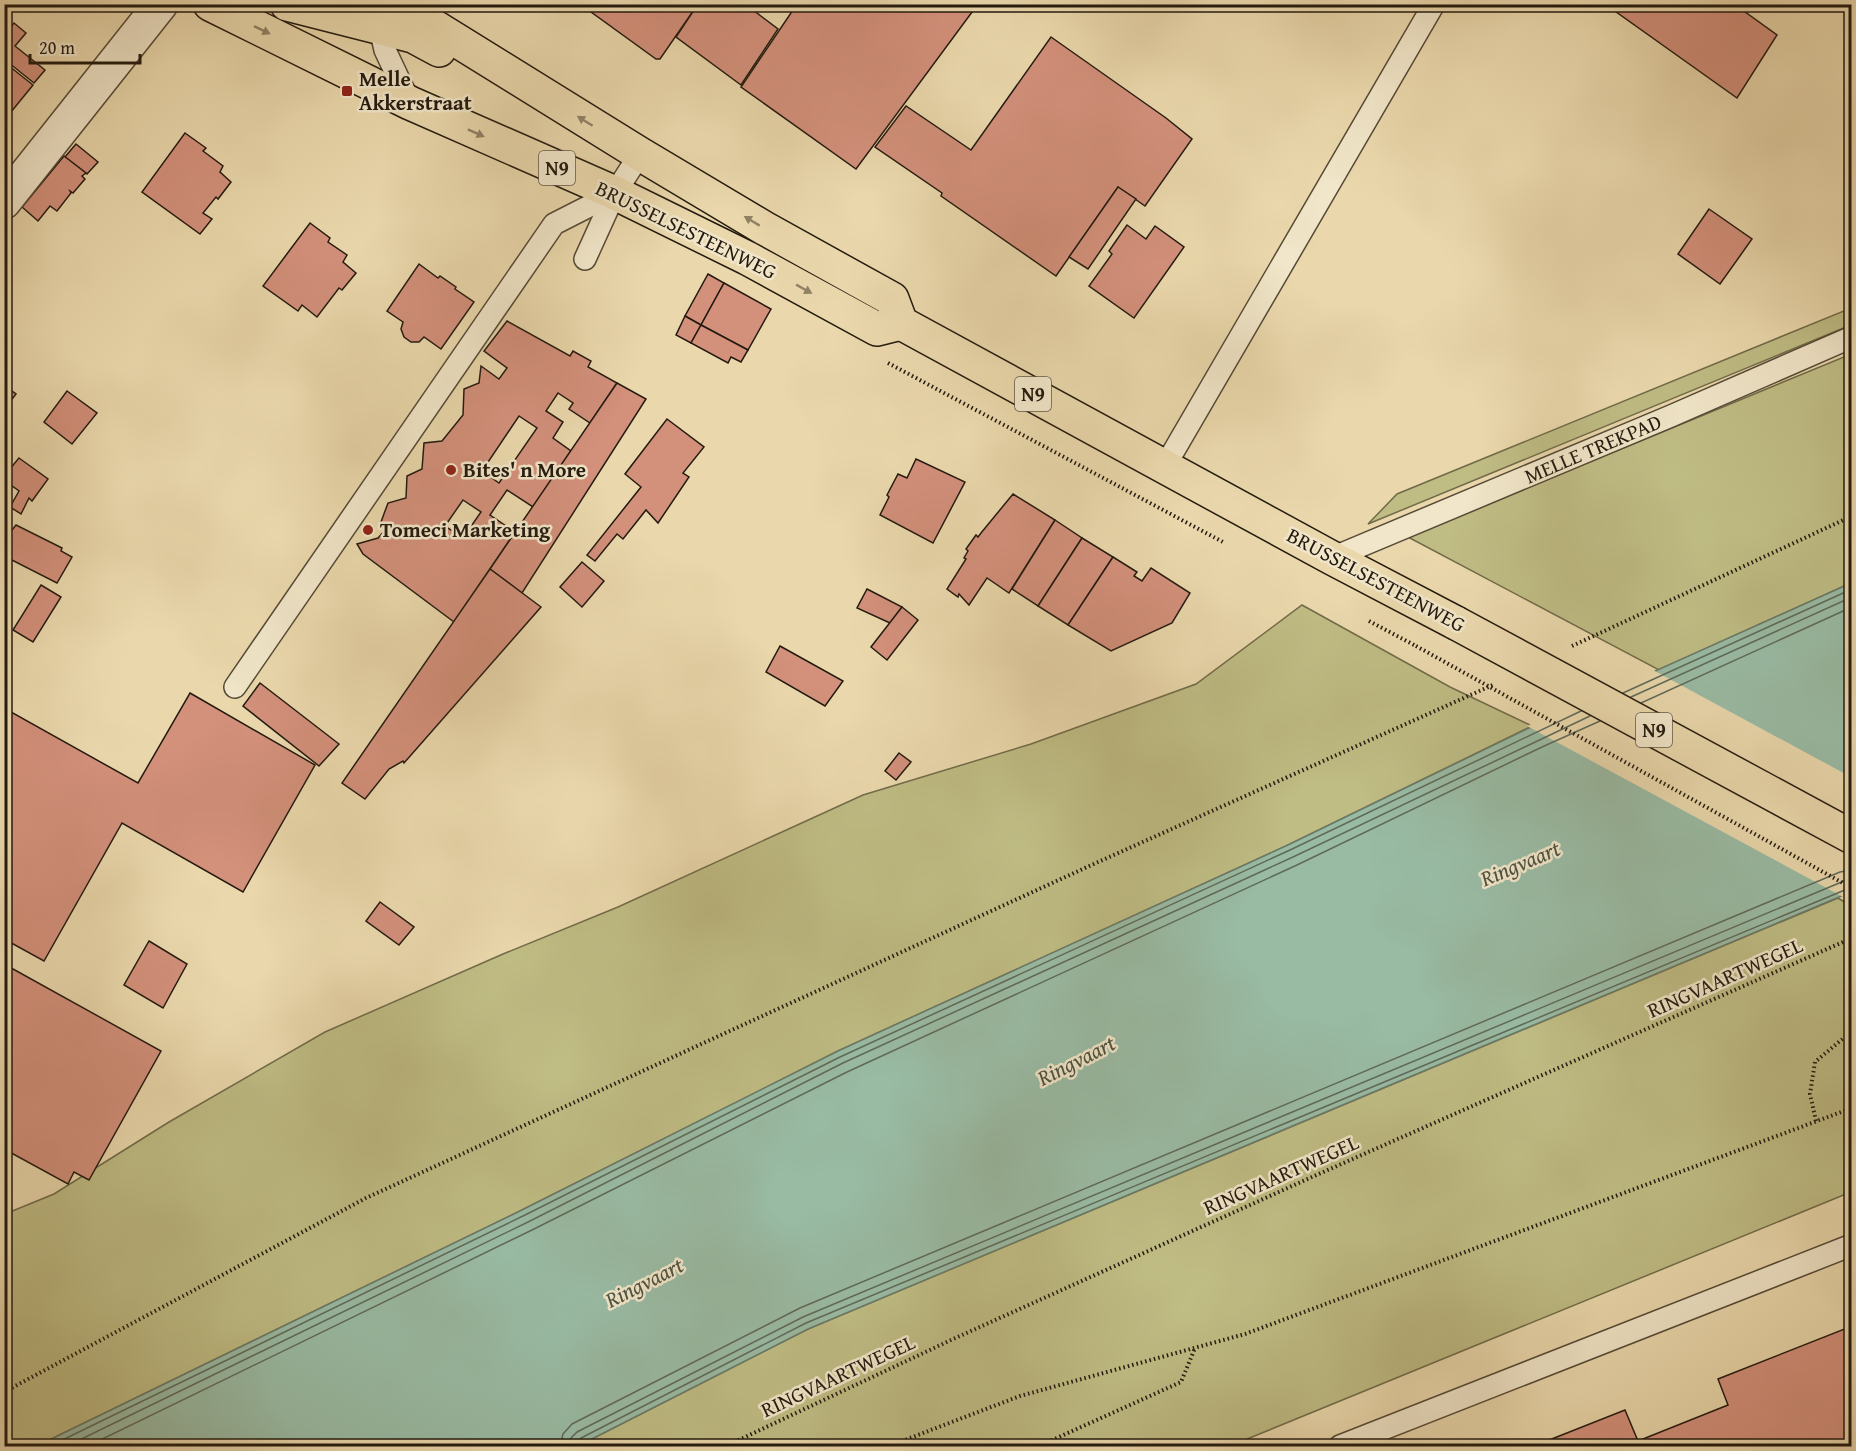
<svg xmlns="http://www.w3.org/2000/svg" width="1856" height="1451" font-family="'Gentium Book Plus',serif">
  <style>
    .green { fill: #bfbc84; stroke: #716b4a; stroke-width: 1.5 }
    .water { fill: #99bba4; stroke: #6a7b68; stroke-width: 1.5 }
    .pier { fill: #ead8ac }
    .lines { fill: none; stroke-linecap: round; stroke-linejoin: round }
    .shore { stroke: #5e6a5a; stroke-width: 1.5 }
    .building { fill: #d3907b; stroke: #231a0f; stroke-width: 1.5; fill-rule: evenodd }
    .service-casing { stroke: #554a36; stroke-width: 24 }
    .minor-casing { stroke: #554a36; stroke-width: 36 }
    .primary-casing { stroke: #231a0f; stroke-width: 36 }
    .path { stroke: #231a0f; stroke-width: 4; stroke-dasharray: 1.5 3; stroke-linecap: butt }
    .service { stroke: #f1e6c9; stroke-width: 21 }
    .minor { stroke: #f1e6c9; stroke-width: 33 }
    .primary { stroke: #ead8ac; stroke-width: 33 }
    .primary-bridge-casing { stroke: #231a0f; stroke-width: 36; stroke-linecap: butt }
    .path-bridge { stroke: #231a0f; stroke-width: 4; stroke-dasharray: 1.5 3; stroke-linecap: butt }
    .primary-bridge { stroke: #ead8ac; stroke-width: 33 }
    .oneway { fill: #908265 }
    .poi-dot { fill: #8f2418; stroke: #f1e6c9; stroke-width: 2 }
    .labels { text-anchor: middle; stroke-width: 5; stroke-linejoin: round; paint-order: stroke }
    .shield { fill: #f1e6c9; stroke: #615747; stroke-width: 1.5 }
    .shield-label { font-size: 20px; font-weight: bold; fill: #231a0f }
    .poi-label { font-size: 21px; font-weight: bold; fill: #231a0f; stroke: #f1e6c9; text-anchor: start }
    .street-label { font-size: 21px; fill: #231a0f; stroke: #f1e6c9 }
    .water-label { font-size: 22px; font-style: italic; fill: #4c5243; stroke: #f1e6c9 }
  </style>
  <rect width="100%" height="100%" fill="#ead8ac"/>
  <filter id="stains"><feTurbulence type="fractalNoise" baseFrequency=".00333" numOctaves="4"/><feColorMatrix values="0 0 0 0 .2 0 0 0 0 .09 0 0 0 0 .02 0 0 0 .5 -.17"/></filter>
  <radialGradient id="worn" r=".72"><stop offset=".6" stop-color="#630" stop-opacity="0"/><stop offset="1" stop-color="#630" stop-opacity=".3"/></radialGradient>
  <g class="green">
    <path d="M1851 308V325L1368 524 1397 494Z"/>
    <path d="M1851 354V583L1659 670 1408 537Z"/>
    <path d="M1302 605 1450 687 1532 726 1288 845 838 1051 522 1210 37 1446H5V1214L54 1194 169 1122 325 1032 503 954 618 907 863 795 1031 744 1196 684Z"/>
    <path d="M1838 898 1851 906V1192L1230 1446H578L808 1329Z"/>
  </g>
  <path class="water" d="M1851 583V892L808 1329 578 1446H37L522 1210 838 1051 1288 845 1533 726Z"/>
  <path class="pier" d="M1653 670 1851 777 1852 895 1845 898 1527 726Z"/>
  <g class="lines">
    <g class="shore">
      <path d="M1623 693 1852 589"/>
      <path d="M1631 697 1852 597"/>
      <path d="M1641 703 1852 607"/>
      <path d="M50 1446 525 1215 840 1057 1290 850 1581 711"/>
      <path d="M67 1446 528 1222 843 1063 1293 857 1590 716"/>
      <path d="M88 1446 532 1230 847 1072 1297 865 1542 747 1600 721"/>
      <path d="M560 1446 563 1434 572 1424 800 1308 1840 872 1852 870"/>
      <path d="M569 1446 571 1438 577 1432 803 1317 1844 881 1852 879"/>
      <path d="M577 1446 578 1442 581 1438 806 1323 1852 887"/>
    </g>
  </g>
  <g class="building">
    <path d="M580 4H698L660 59H656Z"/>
    <path d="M698 4H745L778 29 741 85 676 37Z"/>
    <path d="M797 4H978L856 169 741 87Z"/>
    <path d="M1605 4H1734L1777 35 1737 98Z"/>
    <path d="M14 23 26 33 15 46 45 70 34 83 4 59V35Z"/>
    <path d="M1051 37 1166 118 1192 139 1145 206 1118 187 1056 276 941 196 942 193 875 147 906 106 971 150Z"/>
    <path d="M4 62 33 85 11 112 8 110 4 115V70L6 67Z"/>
    <path d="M185 133 206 148 203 151 223 166 220 172 231 182 218 199 216 197 203 213 212 219 200 234 142 192Z"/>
    <path d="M76 144 98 162 87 174 65 157Z"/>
    <path d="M64 156 86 173 82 176 85 179 73 193 70 191 71 193 57 211 50 206 38 221 22 207Z"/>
    <path d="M1118 187 1136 199 1088 269 1069 257Z"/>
    <path d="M1709 209 1752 239 1720 284 1678 254Z"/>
    <path d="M310 223 330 238 328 242 347 255 343 262 356 273 342 290 339 288 317 317 302 305 298 311 263 286Z"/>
    <path d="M1127 225 1146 239 1155 226 1184 247 1134 318 1089 286 1112 254 1109 251Z"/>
    <path d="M419 264 438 278 440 276 456 287 455 289 474 302 441 349 424 337 419 342H411L404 337 401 329 403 322 387 311Z"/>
    <path d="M708 274 724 283 701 325 685 316Z"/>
    <path d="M724 283 771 309 748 350 701 325Z"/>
    <path d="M685 316 701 325 691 343 676 335Z"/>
    <path d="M507 321 570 356 573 351 591 361 588 367 617 383 590 423 569 409 573 403 558 393 546 411 563 422 553 438 571 451 533 507 507 490 490 515 515 532 454 622 363 554 357 544 378 538 388 527 381 522 388 503 406 498 407 476 422 469 424 443 442 441 463 415 464 389 479 383 481 366 499 379 507 368 484 351ZM519 416 537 428 499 483 482 471ZM463 500 481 512 463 538 445 526Z"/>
    <path d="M701 325 748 350 741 362 731 357 728 363 691 343Z"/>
    <path d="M4 376 10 380 5 386 16 394 6 407 4 405Z"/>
    <path d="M617 383 646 399 522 593 490 569Z"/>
    <path d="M67 391 97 413 72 444 44 422Z"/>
    <path d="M667 419 704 447 683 473 689 477 658 523 646 510 623 539 617 534 595 561 587 555 641 487 625 474Z"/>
    <path d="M19 458 48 479 32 501 29 498 21 514 10 507 19 491 4 480V476Z"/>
    <path d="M916 459 965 482 933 543 880 515 889 497 887 495 898 474 907 478Z"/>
    <path d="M1013 494 1055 520 1009 593 987 578 969 605 959 594 958 597 947 589 966 559 964 558 968 551 966 549 976 535 978 537 981 533Z"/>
    <path d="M1055 520 1082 538 1038 606 1012 589Z"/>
    <path d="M16 525 62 548 61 551 72 557 57 583 4 556V540Z"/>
    <path d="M1082 538 1113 557 1068 625 1038 606Z"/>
    <path d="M1113 557 1137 572 1134 576 1142 581 1151 568 1190 593 1172 623 1111 651 1068 625Z"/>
    <path d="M582 562 604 581 582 607 560 587Z"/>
    <path d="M490 569 541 607 404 763 403 761 389 769 365 799 342 783Z"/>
    <path d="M41 585 61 597 33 642 13 630Z"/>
    <path d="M867 589 902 607 890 623 857 608Z"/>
    <path d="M902 607 918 620 887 660 871 647Z"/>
    <path d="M780 646 843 681 825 706 766 672Z"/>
    <path d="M260 683 339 744 319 766 243 706Z"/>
    <path d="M190 693 315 765 243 892 122 823 44 961 4 939V708L138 783Z"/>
    <path d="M899 753 911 762 896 780 885 771Z"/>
    <path d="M380 902 414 927 399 945 366 921Z"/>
    <path d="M149 941 187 964 163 1008 124 985Z"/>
    <path d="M4 964 161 1051 89 1180 74 1172 68 1184 4 1149Z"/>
    <path d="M1852 1326V1446H1534L1625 1410 1638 1441 1728 1405 1718 1379Z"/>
  </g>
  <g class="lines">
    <g class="service-casing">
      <g id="service">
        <path d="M382 4 380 28 385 50 410 103"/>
        <path d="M585 259 615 193 640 154"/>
        <path d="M1165 466 1434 4"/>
        <path d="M1332 558 1671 416 1852 337"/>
        <path d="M235 687 554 224 615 193"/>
        <path d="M1340 1446 1852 1245"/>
      </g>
    </g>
    <g class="minor-casing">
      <path id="minor" d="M4 202 161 4"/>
    </g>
    <g class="primary-casing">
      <g id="primary">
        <path d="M210 4 410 103 615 193 747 258 877 329 901 323"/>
        <path d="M287 4 413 36 439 50"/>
        <path d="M398 4 640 154 764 228 892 299 901 323 1332 558 1456 623"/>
      </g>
    </g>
    <g class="path">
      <path d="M888 363 1223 542"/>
      <path d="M1369 621 1416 646"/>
      <path d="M1572 646 1852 516"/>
      <path d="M1816 1121 1810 1094 1815 1062 1852 1031"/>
      <path d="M4 1392 366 1198 1087 867 1495 684"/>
      <path d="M726 1446 951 1340 1312 1177 1852 938"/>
      <path d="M889 1446 1020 1396 1245 1334 1852 1108"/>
      <path d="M1039 1446 1181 1382 1195 1348"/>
    </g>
    <use href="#service" class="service"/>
    <use href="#minor" class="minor"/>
    <use href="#primary" class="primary"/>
    <g class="primary-bridge-casing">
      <path id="primary-bridge" d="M1456 623 1852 837"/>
    </g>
    <path class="path-bridge" d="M1416 646 1852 888"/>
    <use href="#primary-bridge" class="primary-bridge"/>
  </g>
  <defs><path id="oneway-solid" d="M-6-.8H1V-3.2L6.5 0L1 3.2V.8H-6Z" transform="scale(1.5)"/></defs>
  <g class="oneway">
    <use href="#oneway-solid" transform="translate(262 30) rotate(26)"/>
    <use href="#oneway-solid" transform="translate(585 121) rotate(-148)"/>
    <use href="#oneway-solid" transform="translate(476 133) rotate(24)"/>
    <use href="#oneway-solid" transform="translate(752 221) rotate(-149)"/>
    <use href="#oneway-solid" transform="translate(804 289) rotate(29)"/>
  </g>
  <g class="poi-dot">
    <rect x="341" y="85" width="12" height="12" rx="3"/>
    <circle cx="451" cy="470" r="6"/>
    <circle cx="368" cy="530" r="6"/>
  </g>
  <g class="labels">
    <g class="shield">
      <rect x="539" y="151" width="36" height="34" rx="4.5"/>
      <rect x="1015" y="377" width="36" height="34" rx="4.5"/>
      <rect x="1636" y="713" width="36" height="34" rx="4.5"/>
    </g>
    <g class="shield-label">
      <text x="557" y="175">N9</text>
      <text x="1033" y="401">N9</text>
      <text x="1654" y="737">N9</text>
    </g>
    <g class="poi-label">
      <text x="359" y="86">Melle<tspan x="359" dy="24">Akkerstraat</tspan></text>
      <text x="463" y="477">Bites' n More</text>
      <text x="380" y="537">Tomeci Marketing</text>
    </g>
    <g class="street-label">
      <text transform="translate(686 230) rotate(26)" y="7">BRUSSELSESTEENWEG</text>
      <text transform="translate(1593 449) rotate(-23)" y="7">MELLE TREKPAD</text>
      <text transform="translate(1376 580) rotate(28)" y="7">BRUSSELSESTEENWEG</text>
      <text transform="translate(1725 978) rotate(-24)" y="7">RINGVAARTWEGEL</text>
      <text transform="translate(1281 1175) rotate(-24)" y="7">RINGVAARTWEGEL</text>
      <text transform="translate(838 1376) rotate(-25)" y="7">RINGVAARTWEGEL</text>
    </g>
    <g class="water-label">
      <text transform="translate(1520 863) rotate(-23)" y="8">Ringvaart</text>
      <text transform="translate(1076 1060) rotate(-27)" y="8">Ringvaart</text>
      <text transform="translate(644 1282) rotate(-27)" y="8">Ringvaart</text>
    </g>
  </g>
  <rect width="1856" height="1451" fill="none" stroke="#ead8ac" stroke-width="24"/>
  <rect x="6" y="6" width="1844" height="1439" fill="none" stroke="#231a0f" stroke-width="3"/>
  <rect x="12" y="12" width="1832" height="1427" fill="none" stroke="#231a0f" stroke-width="1.5"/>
  <path d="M30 54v9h110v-9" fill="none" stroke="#231a0f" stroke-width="3"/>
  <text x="39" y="54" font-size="18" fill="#231a0f" stroke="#f1e6c9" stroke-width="4.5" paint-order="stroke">20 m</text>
  <rect width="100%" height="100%" filter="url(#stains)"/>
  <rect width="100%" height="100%" fill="url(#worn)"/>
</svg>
